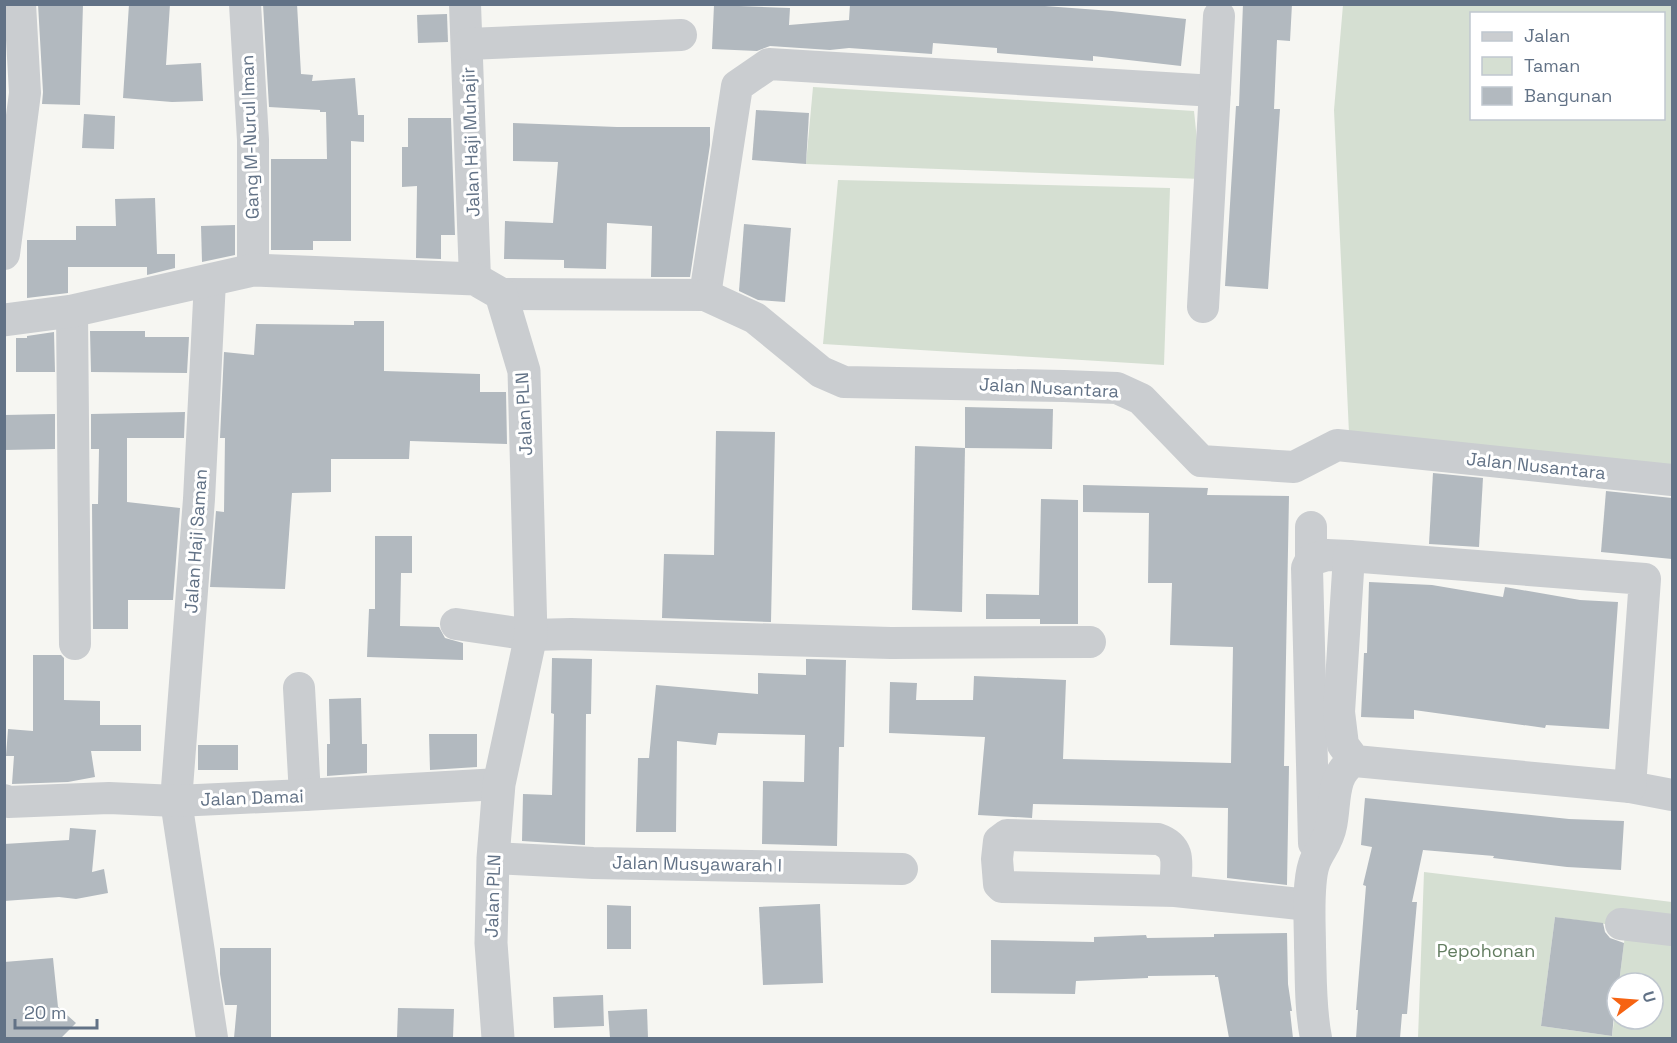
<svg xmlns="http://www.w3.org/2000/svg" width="1677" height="1043" font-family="'Space Grotesk',sans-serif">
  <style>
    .green { fill: #d5dfd2; fill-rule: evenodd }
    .building { fill: #b2b9bf }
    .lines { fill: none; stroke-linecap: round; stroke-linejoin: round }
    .minor { stroke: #cacdd0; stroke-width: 32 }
    .tertiary { stroke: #cacdd0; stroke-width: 33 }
    .labels { text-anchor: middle; stroke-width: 6; stroke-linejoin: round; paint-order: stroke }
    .street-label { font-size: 18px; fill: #627286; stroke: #fff }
    .park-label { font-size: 18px; fill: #637d61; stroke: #fff }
  </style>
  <rect width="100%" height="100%" fill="#f6f6f2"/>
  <g class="green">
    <path d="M1343 5H1672V471L1349 433 1334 110ZM1472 14H1664V118H1472Z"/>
    <path d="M813 87 1194 111 1201 179 806 164Z"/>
    <path d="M838 180 1170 188 1164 365 823 344Z"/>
    <path d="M1424 872 1672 902V1038H1418ZM1555 917 1626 927 1619 983H1653V1019H1617V1000L1612 1036 1541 1026Z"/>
  </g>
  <g class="building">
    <path d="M38 4H83L80 105 42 104 43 92Z"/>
    <path d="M129 4H170L166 65 201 63 203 101 172 102 123 98Z"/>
    <path d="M263 4H297L301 74 313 75 312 81 355 78 358 115H364V142L351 141V241H313V250H271V159H327L326 112H320V110L269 107Z"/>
    <path d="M850 4H1018L1112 11 1186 19 1181 66 1093 56V61L997 53V48L933 43 932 54 849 48 830 50 770 46 757 51 712 49 714 5 790 8 789 25 849 20Z"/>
    <path d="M1243 4H1292L1290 41 1277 40 1274 109H1280L1268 289 1225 286 1236 106H1239Z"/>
    <path d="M447 14 448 42 418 43 417 15Z"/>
    <path d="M756 110 809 113 806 164 752 160Z"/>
    <path d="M84 114 115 116 114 149 82 148Z"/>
    <path d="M408 118H451L455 235H441V259L416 258 417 186 402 187V147H408Z"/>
    <path d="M513 123 617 127H710V145L690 277H651L652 226 607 223 606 269 564 268V260L504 259 505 221 553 223 558 162 513 161Z"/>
    <path d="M155 198 157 254H175V268L147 275V267H68V293L27 298V240H76V226H116L115 199Z"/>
    <path d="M744 224 791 228 785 302 758 300 739 291Z"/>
    <path d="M235 225V255L202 262 201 226Z"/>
    <path d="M354 321H384V371L480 374V392H506L507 444 410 441 409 459H331V492L292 493 285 589 210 587 216 511 224 512 225 438H220L224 352 254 355 256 324 354 325Z"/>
    <path d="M90 331H145V337H189L187 373 91 372Z"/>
    <path d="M54 332 55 372H16V338H27V336Z"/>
    <path d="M965 407 1053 409 1052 449 965 448Z"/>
    <path d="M185 412 184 438H127V502L180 508 173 600H128V629H93L92 504H98L99 449H91V414Z"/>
    <path d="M55 414V449L4 450V415Z"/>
    <path d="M716 431 775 432 771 622 662 618 664 554 714 555Z"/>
    <path d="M915 446 965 448 962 612 912 610Z"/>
    <path d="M1433 473 1483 478 1479 547 1429 544Z"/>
    <path d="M1083 485 1208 488 1207 495 1289 496 1284 766H1289L1287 885 1227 878 1228 808 1033 804 1032 818 978 815 985 737 889 733 890 682 917 683 916 700H973L974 676 1066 680 1063 759 1231 763 1233 647 1170 645 1172 583H1148L1149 513 1083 512Z"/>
    <path d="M1606 491 1672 498V559L1601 552Z"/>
    <path d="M1041 499 1078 500V624H1040V619H986V594L1039 595Z"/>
    <path d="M375 536H412V573H401L400 626 439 627 445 638 463 643V660L367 657 369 609H375Z"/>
    <path d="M1369 582 1432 585 1503 597 1505 587 1580 600 1618 602 1609 729 1546 725 1545 728 1414 710V719L1361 717 1364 653H1367Z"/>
    <path d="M33 655H61L64 658V700L100 701V725H141V751H91L95 777 68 782 12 784 14 756H6L8 729 33 731Z"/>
    <path d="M552 658 592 659 591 714H586L585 845 522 841 523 794 552 795 554 714 551 713Z"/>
    <path d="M806 659 846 660 844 747H839L837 846 762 844 763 781 804 782 805 735 718 733 716 745 677 741 676 832H636L638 758H649L656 685 758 694V673L806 675Z"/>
    <path d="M361 698 362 744H367V773L327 776V744H330L329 699Z"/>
    <path d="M429 734H477V767L430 770Z"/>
    <rect x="198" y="745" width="40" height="25"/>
    <path d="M1365 798 1569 819 1624 821 1621 870 1567 867 1493 858 1494 856 1423 850 1412 902H1417L1413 946 1407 1014H1402L1400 1038H1356L1358 1010H1356L1366 886 1363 885 1372 847 1361 845Z"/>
    <path d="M70 828 96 830 92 872 104 869 108 893 76 899 59 897 4 901V844L69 840Z"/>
    <path d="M820 904 823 983 763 985 759 907Z"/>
    <path d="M607 905 631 906V949H607Z"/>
    <path d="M1555 917 1603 923 1605 932 1610 938 1624 943 1619 983H1617L1612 1036 1541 1026Z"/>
    <path d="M1287 933 1288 984 1292 1011H1290L1293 1038H1229L1218 977H1215V975L1148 976V978L1076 981 1075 994 991 993V940L1094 942V937L1146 935 1147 938 1214 937V934Z"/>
    <path d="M220 948H271V1038H234L237 1005H225L220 974Z"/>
    <path d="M53 958 58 1007 76 1023 61 1038H4V962Z"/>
    <path d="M603 995 604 1026 554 1028 553 997Z"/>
    <path d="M398 1008 454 1009 453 1038H397Z"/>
    <path d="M647 1009 648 1038H610L608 1011Z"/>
  </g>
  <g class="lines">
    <g class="minor">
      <path d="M245 4 253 140V270"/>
      <path d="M465 4 475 279"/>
      <path d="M468 44 681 35"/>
      <path d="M4 254 25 93 20 4"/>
      <path d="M210 281 199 499 176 801 212 1038"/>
      <path d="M501 294 705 295 737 86 769 64 1215 91"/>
      <path d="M705 295 755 318 821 372 844 382 1064 386 1117 388 1141 399 1201 461 1294 467 1337 445 1672 480"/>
      <path d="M1203 307 1219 16"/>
      <path d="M72 311 75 644"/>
      <path d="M1311 560V527"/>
      <path d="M456 624 531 635 571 634 891 643 1090 642"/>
      <path d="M299 688 305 795"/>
      <path d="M1630 787 1672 795"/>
      <path d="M4 800 8 802 109 798 176 801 305 795 499 784"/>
      <path d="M1314 843 1307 568 1311 560 1327 555 1349 556"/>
      <path d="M493 858 593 863 902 869"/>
      <path d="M1175 891C1175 868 1184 848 1158 839L1007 835 999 841 997 859 999 884 1002 887 1175 891 1309 905"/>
      <path d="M1621 924 1672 930"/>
      <path d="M1316 1038C1310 1008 1311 977 1310 947 1310 924 1307 885 1314 864 1318 851 1328 843 1331 826 1336 804 1331 772 1355 761L1630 787 1645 579 1349 556 1339 712 1343 745 1355 761"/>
    </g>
    <path class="tertiary" d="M4 320 72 311 253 270 475 279 501 294 524 371 531 635 499 784 493 858 491 943 498 1038"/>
  </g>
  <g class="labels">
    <g class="street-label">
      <text transform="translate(250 137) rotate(-92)" y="6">Gang M-Nurul Iman</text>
      <text transform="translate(471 142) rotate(-92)" y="6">Jalan Haji Muhajir</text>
      <text transform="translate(1049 388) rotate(3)" y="6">Jalan Nusantara</text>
      <text transform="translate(524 414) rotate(-93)" y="6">Jalan PLN</text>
      <text transform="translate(1536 466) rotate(6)" y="6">Jalan Nusantara</text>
      <text transform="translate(196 541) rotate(-86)" y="6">Jalan Haji Saman</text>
      <text transform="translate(252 798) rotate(-2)" y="6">Jalan Damai</text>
      <text transform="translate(697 864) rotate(1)" y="6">Jalan Musyawarah I</text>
      <text transform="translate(493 896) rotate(-88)" y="6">Jalan PLN</text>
    </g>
    <g class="park-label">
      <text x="1486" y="957">Pepohonan</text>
    </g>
  </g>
  <rect width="1677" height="1043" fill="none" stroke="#627286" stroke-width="12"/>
  <rect x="1470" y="12" width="195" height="108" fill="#ffffff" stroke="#c0c7cf" stroke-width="1.5"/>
  <rect x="1482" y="32" width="30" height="9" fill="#cacdd0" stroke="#c0c7cf" stroke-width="1.5"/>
  <text x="1524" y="42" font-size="18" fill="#627286">Jalan</text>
  <rect x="1482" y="57" width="30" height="18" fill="#d5dfd2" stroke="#c0c7cf" stroke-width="1.5"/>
  <text x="1524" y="72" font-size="18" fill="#627286">Taman</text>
  <rect x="1482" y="87" width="30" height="18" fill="#b2b9bf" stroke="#c0c7cf" stroke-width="1.5"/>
  <text x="1524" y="102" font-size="18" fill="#627286">Bangunan</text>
  <g transform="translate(1635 1001) rotate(74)"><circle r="28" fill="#ffffff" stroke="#c0c7cf" stroke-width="1.5"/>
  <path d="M0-4.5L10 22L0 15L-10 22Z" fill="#f66312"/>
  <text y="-9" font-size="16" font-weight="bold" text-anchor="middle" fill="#627286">U</text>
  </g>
  <path d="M15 1019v9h82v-9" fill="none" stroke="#627286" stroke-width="3"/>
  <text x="24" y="1019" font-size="18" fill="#627286" stroke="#ffffff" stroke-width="4.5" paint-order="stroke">20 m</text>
</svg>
